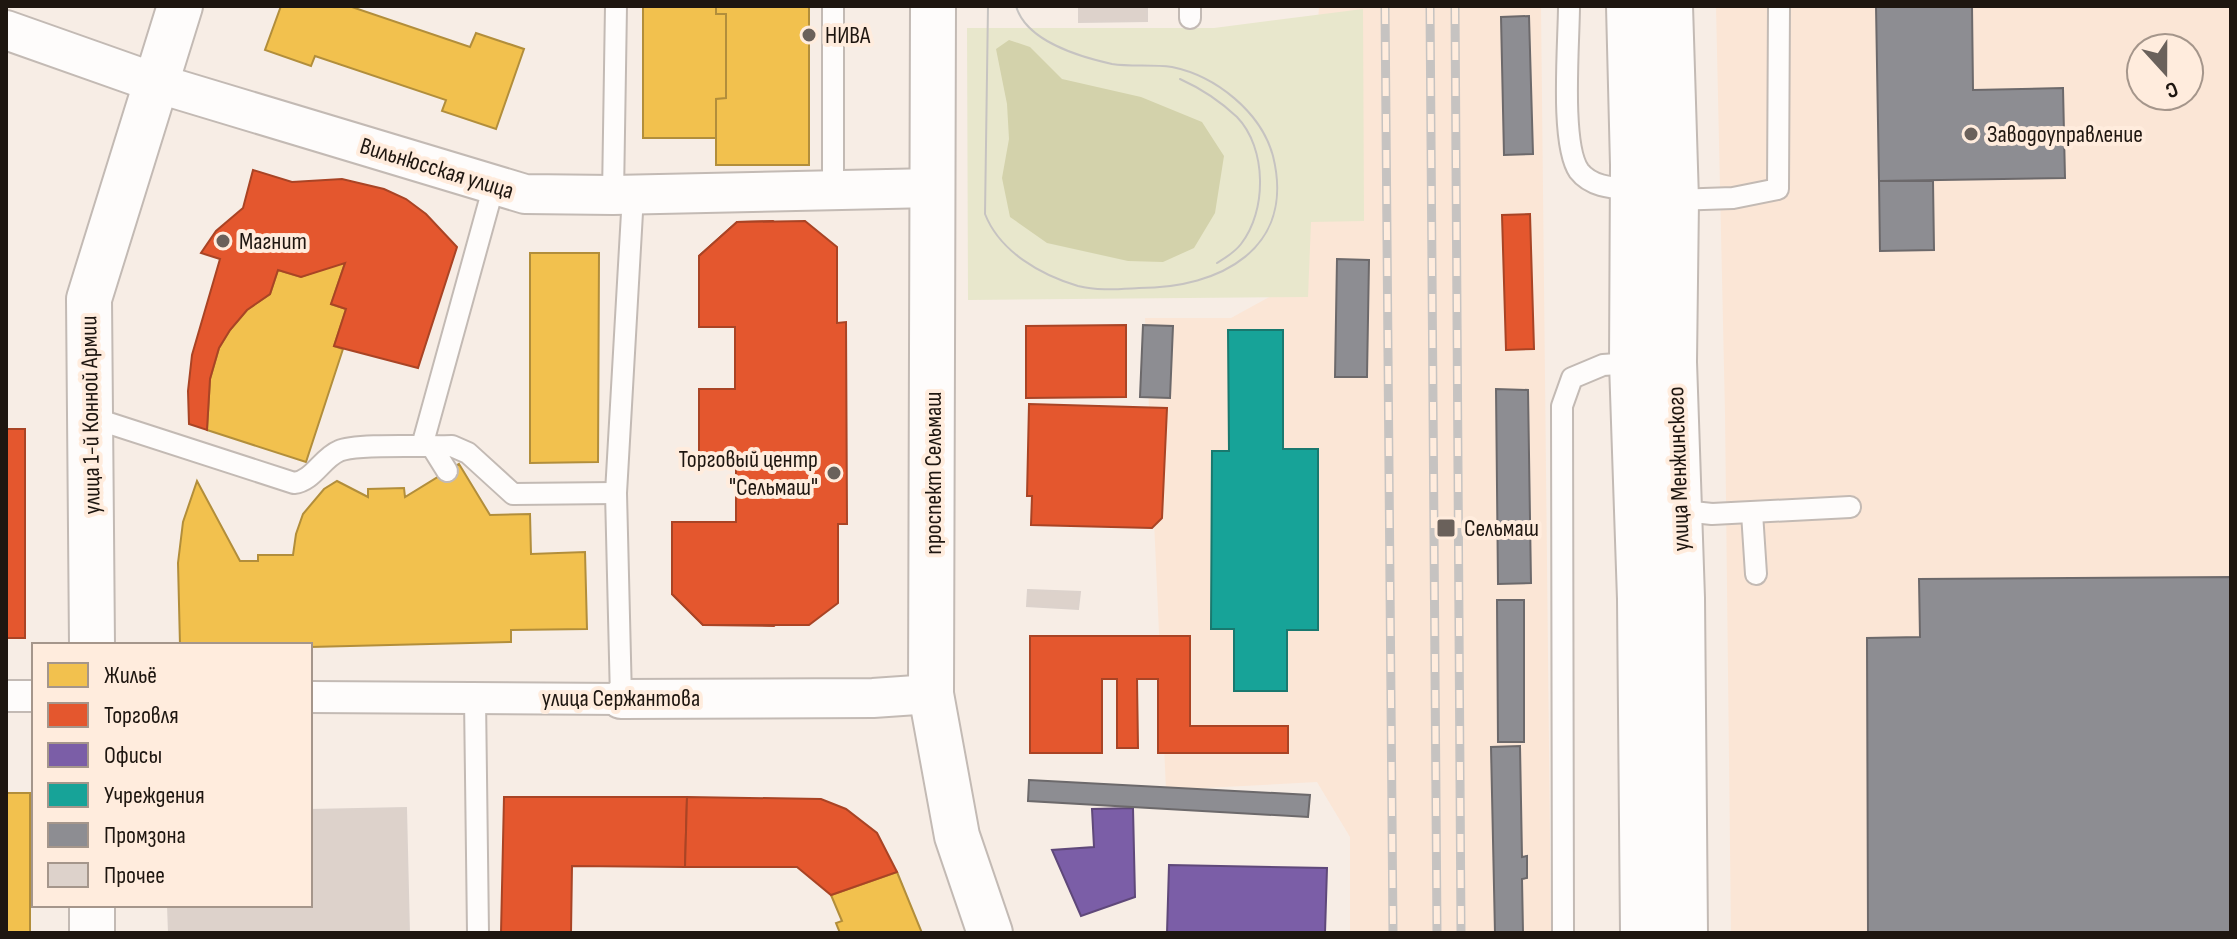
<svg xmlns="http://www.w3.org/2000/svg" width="2237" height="939" font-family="'Sofia Sans Condensed',sans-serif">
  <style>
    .built { fill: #fbe6d6; fill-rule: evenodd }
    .green { fill: #e8e7cc }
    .forest { fill: #d3d2ab }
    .homes { fill: #f2c14e; stroke: #b28e3b; stroke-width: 2 }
    .shops { fill: #e4572e; stroke: #a94425; stroke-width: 2 }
    .offices { fill: #7b5ea7; stroke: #5f487a; stroke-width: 2 }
    .public { fill: #17a398; stroke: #19796f; stroke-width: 2 }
    .industry { fill: #8d8d92; stroke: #6c696b; stroke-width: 2 }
    .building { fill: #ddd2cb; stroke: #dcd2cc; stroke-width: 2 }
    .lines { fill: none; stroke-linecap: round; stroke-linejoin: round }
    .service-casing { stroke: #c3bab4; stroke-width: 24 }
    .pedestrian-casing { stroke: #c3bab4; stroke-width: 34 }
    .minor-casing { stroke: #c3bab4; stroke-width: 42 }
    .secondary-casing { stroke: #c3bab4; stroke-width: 48 }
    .primary-casing { stroke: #c3bab4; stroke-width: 48 }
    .service { stroke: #fefcfb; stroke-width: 20 }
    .pedestrian { stroke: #fefcfb; stroke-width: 30 }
    .minor { stroke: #fefcfb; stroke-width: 38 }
    .secondary { stroke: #fefcfb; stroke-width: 44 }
    .primary { stroke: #fefcfb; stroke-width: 44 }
    .tram { stroke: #c6c3c1; stroke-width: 2 }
    .rail-casing { stroke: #c6c3c1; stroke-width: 9 }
    .rail { stroke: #ffecdd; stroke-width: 6; stroke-dasharray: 18; stroke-linecap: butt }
    .poi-dot { fill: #6a615b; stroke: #ffecdd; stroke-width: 3 }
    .labels { text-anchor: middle; stroke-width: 8; stroke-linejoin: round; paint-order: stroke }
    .poi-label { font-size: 24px; fill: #1e1610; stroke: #ffecdd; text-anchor: start }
    .street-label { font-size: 24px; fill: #1e1610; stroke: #ffecdd }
  </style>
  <rect width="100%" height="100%" fill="#f7ede5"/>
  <g class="built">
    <path d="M1319 6H1541L1551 933H1350V837L1317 782 1166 790 1145 318H1231L1302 279Z"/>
    <path d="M1716 6H2231V933H1731L1725 413ZM2141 48H2189V96H2141Z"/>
  </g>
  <path class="green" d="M1363 9 1364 221 1311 222 1308 297 968 300 967 28H1214Z"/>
  <path class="forest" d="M1009 40 1030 47 1062 79 1141 97 1202 122 1224 156 1215 213 1194 248 1163 262 1128 261 1047 243 1010 217 1002 178 1009 139 1007 104 996 49Z"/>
  <g class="homes">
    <path d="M281 6H349L470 47 476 33 524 49 496 129 442 111 446 100 315 56 311 66 265 50Z"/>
    <path d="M643 6H809V165H716V138H643Z"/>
    <path d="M643 6H716V14H726V98L716 99V138H643Z"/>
    <path d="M530 253H599L598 462 530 463Z"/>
    <path d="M342 262 345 263 331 304 346 309 334 346 343 349 306 462 207 430 210 379 219 348 230 330 247 310 270 294 278 270 301 277Z"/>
    <path d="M459 464 490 515 530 514 531 554 585 552 587 629 511 630V642L310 647 180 645 178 563 183 522 197 481 240 561H258V555H293L296 534 303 514 324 489 337 481 368 497V489L404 488 405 497Z"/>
    <rect x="6" y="793" width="24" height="140"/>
    <path d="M897 872 922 933H840L836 923 842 921 831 895Z"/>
  </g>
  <g class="shops">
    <path d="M253 170 292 182 342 179 384 189 406 199 426 214 457 247 418 368 334 346 346 309 331 304 345 263 301 277 278 270 270 294 247 310 230 330 219 348 210 379 207 430 189 424 188 391 192 355 220 259 201 253 216 231 243 208Z"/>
    <path d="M1530 214 1534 349 1506 350 1502 215Z"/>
    <path d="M773 221 807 254V330L789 344V374L807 387V462L790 478V504L807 517V595L774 626 703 625 672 594V522H736V460H699V389H735V327H699V256L737 222Z"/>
    <path d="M805 221 837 247V323L846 322 847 524H838V603L809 625H703L672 594V522H736V460H699V389H735V327H699V256L737 222Z"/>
    <path d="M1126 325V397L1026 398V326Z"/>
    <path d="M1029 404 1167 408 1162 518 1152 528 1031 525 1032 496H1027Z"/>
    <rect x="6" y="429" width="19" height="209"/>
    <path d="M1030 636H1190V726H1288V753H1158V679H1137L1138 748H1117V679H1102V753H1030Z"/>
    <path d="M504 797H687L685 867 572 866 571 933H501Z"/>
    <path d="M687 797 821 799 846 809 877 833 897 872 831 895 797 867H685Z"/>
  </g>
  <g class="offices">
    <path d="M1133 808 1135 897 1081 916 1052 850 1094 847 1092 809Z"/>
    <path d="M1169 865 1327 868 1325 933H1167Z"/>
  </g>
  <path class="public" d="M1228 330H1283V449H1318V630H1287V691H1234V629H1211L1212 451H1229Z"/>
  <g class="industry">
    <path d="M1876 6H1972L1973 90 2063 88 2065 178 1879 181Z"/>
    <path d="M1529 16 1533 154 1504 155 1501 17Z"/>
    <path d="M1879 181H1933L1934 250 1880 251Z"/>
    <path d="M1337 259 1369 260 1367 377H1335Z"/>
    <path d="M1143 325 1173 326 1170 398 1140 397Z"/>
    <path d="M1496 389 1528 390 1531 583 1498 584Z"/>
    <path d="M2231 577V933H1868L1867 638 1920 637 1919 579Z"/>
    <path d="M1497 600H1524V742H1498Z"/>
    <path d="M1520 746 1522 857 1527 856V878L1522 879 1523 933H1495L1491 747Z"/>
    <path d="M1029 780 1310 795 1308 817 1028 801Z"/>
  </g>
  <g class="building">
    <path d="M1079 6H1147V21L1079 22Z"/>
    <path d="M1028 590 1080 592 1078 609 1027 606Z"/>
    <path d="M406 808 409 933H169L168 905H310V810Z"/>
  </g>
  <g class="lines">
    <g class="service-casing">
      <g id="service">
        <path d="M833 6V190"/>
        <path d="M1569 6C1569 42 1560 144 1579 171 1592 188 1616 188 1635 190"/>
        <path d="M1190 18V6"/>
        <path d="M613 195 616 6"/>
        <path d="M1674 200 1733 198 1778 189 1779 6"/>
        <path d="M90 417 294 483C313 481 322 458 339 451 356 443 429 447 452 446L468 453 513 494 616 493"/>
        <path d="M422 446 494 185"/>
        <path d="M432 447 447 471"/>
        <path d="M1674 510 1712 514 1850 507"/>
        <path d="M1752 513 1756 574"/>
        <path d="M475 698 478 933"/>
        <path d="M621 699 616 493 633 195"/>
        <path d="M1563 933 1562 406 1572 378 1603 365 1632 363"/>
      </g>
    </g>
    <g class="pedestrian-casing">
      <g id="pedestrian">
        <path d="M6 696H34"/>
        <path d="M310 697 621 699"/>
      </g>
    </g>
    <g class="minor-casing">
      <g id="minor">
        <path d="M6 30 156 83 525 194 613 195 933 188"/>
        <path d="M621 699 873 698 931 694"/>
      </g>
    </g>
    <g class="secondary-casing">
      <g id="secondary">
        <path d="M933 6 931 694 957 836 990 933"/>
        <path d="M92 645 89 299 180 6"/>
        <path d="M92 933V905"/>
      </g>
    </g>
    <g class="primary-casing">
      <g id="primary">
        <path d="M1629 6 1633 165 1632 363 1640 599 1643 933"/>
        <path d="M1670 6 1676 200 1674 362 1682 598 1685 933"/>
      </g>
    </g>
    <use href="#service" class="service"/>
    <use href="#pedestrian" class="pedestrian"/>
    <use href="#minor" class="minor"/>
    <use href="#secondary" class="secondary"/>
    <use href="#primary" class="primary"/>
    <g class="tram">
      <path d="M988 6 985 214C1000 252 1041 275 1078 286 1098 291 1119 289 1139 288 1220 288 1296 249 1273 156 1261 112 1216 76 1172 67 1152 64 1131 67 1112 64 1080 57 1026 41 1016 6"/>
      <path d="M1180 79C1200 88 1221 102 1237 117 1267 148 1267 211 1241 244 1234 253 1225 258 1217 263"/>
    </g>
    <g class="rail-casing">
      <g id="rail">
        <path d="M1385 6 1393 933"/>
        <path d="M1430 6 1437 933"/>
        <path d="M1455 6 1461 933"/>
      </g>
    </g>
    <use href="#rail" class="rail"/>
  </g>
  <g class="poi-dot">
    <circle cx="809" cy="35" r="8"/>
    <circle cx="1971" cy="134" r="8"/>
    <circle cx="223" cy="241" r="8"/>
    <circle cx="834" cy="473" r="8"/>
    <rect x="1436" y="518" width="20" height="20" rx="4"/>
  </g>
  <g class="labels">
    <g class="poi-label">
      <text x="825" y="43">НИВА</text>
      <text x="1987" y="142">Заводоуправление</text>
      <text x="239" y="249">Магнит</text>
      <text x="818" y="467" text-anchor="end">Торговый центр<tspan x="818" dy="28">"Сельмаш"</tspan></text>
      <text x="1464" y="536">Сельмаш</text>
    </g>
    <g class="street-label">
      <text transform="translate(437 168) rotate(17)" y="8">Вильнюсская улица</text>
      <text transform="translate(90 415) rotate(-91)" y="8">улица 1-й Конной Армии</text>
      <text transform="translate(1678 469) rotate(-92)" y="8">улица Менжинского</text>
      <text transform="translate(933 473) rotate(-90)" y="8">проспект Сельмаш</text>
      <text x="621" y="706">улица Сержантова</text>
    </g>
  </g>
  <rect width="2237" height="939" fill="none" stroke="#1e1610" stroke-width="16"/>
  <rect x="32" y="643" width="280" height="264" fill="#ffecdd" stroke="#a5968b" stroke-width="2"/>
  <rect x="48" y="663" width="40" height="24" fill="#f2c14e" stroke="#a5968b" stroke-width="2"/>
  <text x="104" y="683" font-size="24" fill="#1e1610">Жильё</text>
  <rect x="48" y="703" width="40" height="24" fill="#e4572e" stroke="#a5968b" stroke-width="2"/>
  <text x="104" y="723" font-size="24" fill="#1e1610">Торговля</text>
  <rect x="48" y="743" width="40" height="24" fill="#7b5ea7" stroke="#a5968b" stroke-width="2"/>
  <text x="104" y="763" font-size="24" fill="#1e1610">Офисы</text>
  <rect x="48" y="783" width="40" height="24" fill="#17a398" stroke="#a5968b" stroke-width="2"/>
  <text x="104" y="803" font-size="24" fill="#1e1610">Учреждения</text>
  <rect x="48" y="823" width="40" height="24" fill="#8d8d92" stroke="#a5968b" stroke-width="2"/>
  <text x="104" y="843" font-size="24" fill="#1e1610">Промзона</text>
  <rect x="48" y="863" width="40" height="24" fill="#ddd2cb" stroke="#a5968b" stroke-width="2"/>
  <text x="104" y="883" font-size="24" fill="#1e1610">Прочее</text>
  <g transform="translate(2165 72) rotate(159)"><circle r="38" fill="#ffecdd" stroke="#a5968b" stroke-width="2"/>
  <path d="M0-6L14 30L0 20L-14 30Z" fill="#6a615b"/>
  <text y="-12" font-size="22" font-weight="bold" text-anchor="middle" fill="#1e1610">С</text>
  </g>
</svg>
